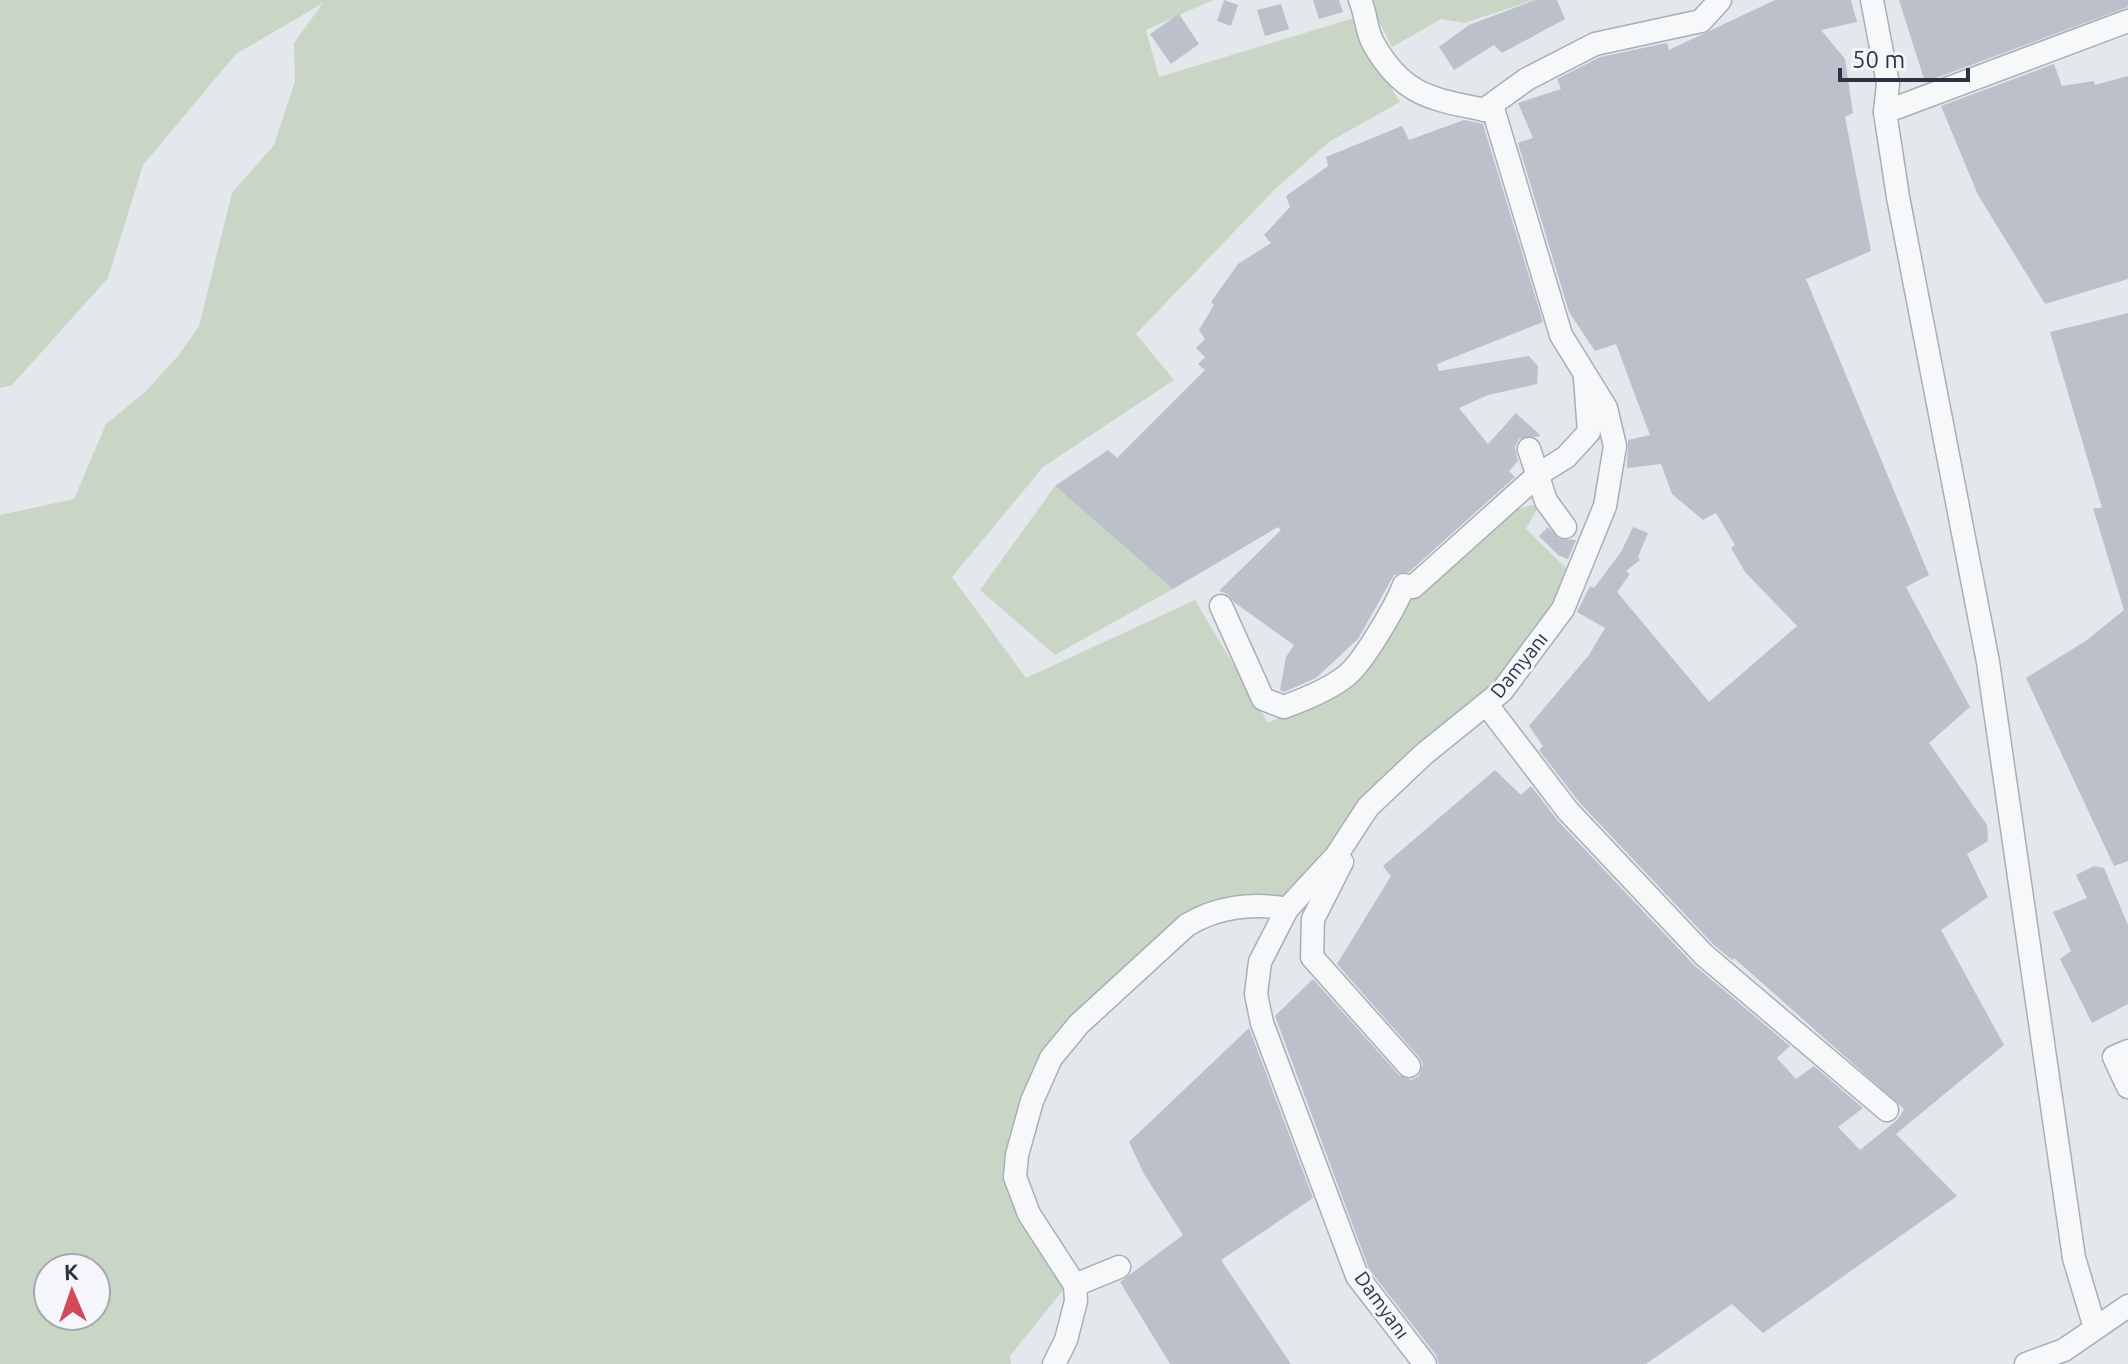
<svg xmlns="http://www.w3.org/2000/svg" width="2128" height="1364" font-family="Ubuntu,sans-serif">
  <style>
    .green { fill: #c9d6c5; fill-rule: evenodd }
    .building { fill: #bbc0ca }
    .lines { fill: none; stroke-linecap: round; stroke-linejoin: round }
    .minor-casing { stroke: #a9aeb7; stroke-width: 25 }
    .minor { stroke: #f7f8fa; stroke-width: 22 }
    .labels { text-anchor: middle; stroke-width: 6; stroke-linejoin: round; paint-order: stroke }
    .street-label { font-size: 20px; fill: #2b3445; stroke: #f4f6f9 }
  </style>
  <rect width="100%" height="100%" fill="#e4e7ec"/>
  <g class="green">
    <path d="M0 0H1213L1146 30 1159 77 1354 18 1363 44 1400 102 1329 142 1276 188 1136 334 1174 380 1043 467 952 577 1026 678 1195 600 1268 723 1363 676 1402 600 1438 581 1507 512 1540 503 1526 529 1566 568 1567 577 1538 638 1285 901 1225 904 1077 1021 1012 1155 1067 1285 1010 1356 1011 1364H0V515L74 499 106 424 144 393 179 355 199 326 232 193 274 145 295 81 294 43 323 3 236 54 143 165 108 278 12 385 0 388ZM48 1268H96V1316H48Z"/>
    <path d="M1368 0H1534L1464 23 1441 19 1392 47Z"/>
    <path d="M1055 486 1173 589 1055 655 980 590Z"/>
  </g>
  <g class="building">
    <path d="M1224 0 1238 5 1231 26 1217 21Z"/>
    <path d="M1313 0H1339L1343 12 1319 19Z"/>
    <path d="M1535 0H1557L1565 19 1502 53 1494 45 1454 70 1439 47 1469 25Z"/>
    <path d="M1775 0H1851L1857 22 1821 30 1845 59 1853 113 1845 117 1871 251 1806 279 1929 575 1906 587 1970 707 1929 743 1987 825 1988 841 1967 854 1988 897 1941 930 2004 1045 1896 1134 1957 1196 1763 1333 1732 1304 1646 1364H1439L1436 1355 1369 1269 1275 1016 1313 979 1399 1075 1411 1080 1419 1076 1423 1064 1419 1057 1337 964 1391 876 1383 866 1495 770 1521 795 1531 786 1558 821 1694 965 1790 1046 1777 1058 1796 1079 1814 1066 1863 1108 1838 1127 1860 1150 1897 1120 1904 1109 1734 958 1732 960 1714 945 1579 802 1539 750 1543 746 1529 726 1589 655 1605 628 1577 612 1590 586 1594 588 1621 552 1633 527 1648 533 1638 557 1640 560 1626 571 1630 574 1617 592 1709 702 1797 626 1745 572 1731 548 1735 545 1716 513 1703 520 1672 494 1661 464 1627 468 1628 440 1650 435 1616 344 1595 351 1569 312 1518 143 1533 138 1518 103 1561 89 1557 79 1600 57 1667 43 1669 50Z"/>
    <path d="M1899 0H2128V7L1925 82Z"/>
    <path d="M1281 4 1289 29 1265 36 1257 10Z"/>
    <path d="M1179 14 1199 44 1171 64 1150 34Z"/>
    <path d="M2054 64 2062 86 2094 81 2095 85 2128 76V279L2045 304 1978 195 1941 106Z"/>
    <path d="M1464 120 1483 124 1543 322 1437 364 1439 371 1529 356 1538 366 1537 384 1488 395 1459 408 1488 444 1516 413 1541 436 1519 439 1515 447 1518 461 1509 471 1515 477 1409 572 1394 575 1358 639 1316 678 1284 692 1280 690 1286 657 1294 645 1235 603 1228 594 1219 591 1281 530 1278 527 1173 589 1055 486 1108 450 1117 458 1205 370 1198 364 1205 357 1196 348 1205 339 1199 330 1214 305 1211 302 1238 264 1271 243 1264 235 1290 207 1286 196 1328 166 1326 157 1402 126 1409 140Z"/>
    <path d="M2128 313V861L2114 866 2026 678 2087 640 2124 610 2093 508H2102L2050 332Z"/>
    <path d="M1548 527 1559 539 1576 540 1568 559 1558 555 1539 536Z"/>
    <path d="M2094 866 2104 868 2128 925V1004L2092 1023 2060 959 2071 951 2053 912 2087 898 2076 875Z"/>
    <path d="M1249 1028 1313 1198 1221 1260 1291 1364H1170L1120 1282 1183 1235 1144 1174 1129 1142Z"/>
  </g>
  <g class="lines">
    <g class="minor-casing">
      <g id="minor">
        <path d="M1360 0C1366 13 1366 30 1373 43 1405 100 1436 99 1494 112L1561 335 1606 408 1615 446 1605 506 1563 609 1502 691 1424 754 1368 807 1336 856 1287 909 1260 962 1256 994 1262 1023 1357 1276 1425 1364"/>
        <path d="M1872 0 1888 84 1885 112 1898 197 1988 662 2074 1258 2095 1328"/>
        <path d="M1484 110 1527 79 1595 44 1701 21 1720 0"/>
        <path d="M1885 112 2128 21"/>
        <path d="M1529 449 1546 501 1565 527"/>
        <path d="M1221 606 1263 699 1284 707C1305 699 1328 690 1346 676 1363 663 1396 606 1404 585L1413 587 1539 474 1566 457 1589 432 1585 378"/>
        <path d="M1487 705 1568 811 1704 955 1887 1110"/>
        <path d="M1339 859 1342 862 1313 919 1312 957 1409 1066"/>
        <path d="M2128 1051 2114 1057 2128 1087"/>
        <path d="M1075 1285 1119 1267"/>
        <path d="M1054 1364 1066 1340 1076 1301 1075 1285 1029 1214 1015 1177 1017 1155 1032 1101 1051 1058 1079 1024 1187 925C1217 907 1253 902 1287 909"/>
        <path d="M2026 1364 2064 1350 2128 1306"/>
      </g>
    </g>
    <use href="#minor" class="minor"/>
  </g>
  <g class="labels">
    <g class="street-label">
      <text transform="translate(1519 665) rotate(-51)" y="7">Damyanı</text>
      <text transform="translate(1382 1305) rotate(54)" y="7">Damyanı</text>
    </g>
  </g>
  <g transform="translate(72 1292) rotate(358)"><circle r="38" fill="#f4f6f9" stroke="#a4a8b1" stroke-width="2"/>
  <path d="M0-6L14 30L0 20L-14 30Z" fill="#d1495b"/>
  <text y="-12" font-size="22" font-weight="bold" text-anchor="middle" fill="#2b3445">K</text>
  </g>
  <path d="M1840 68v12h128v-12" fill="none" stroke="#2b3445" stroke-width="4"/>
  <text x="1852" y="68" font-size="24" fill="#2b3445" stroke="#f4f6f9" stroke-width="6" paint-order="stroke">50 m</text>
</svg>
